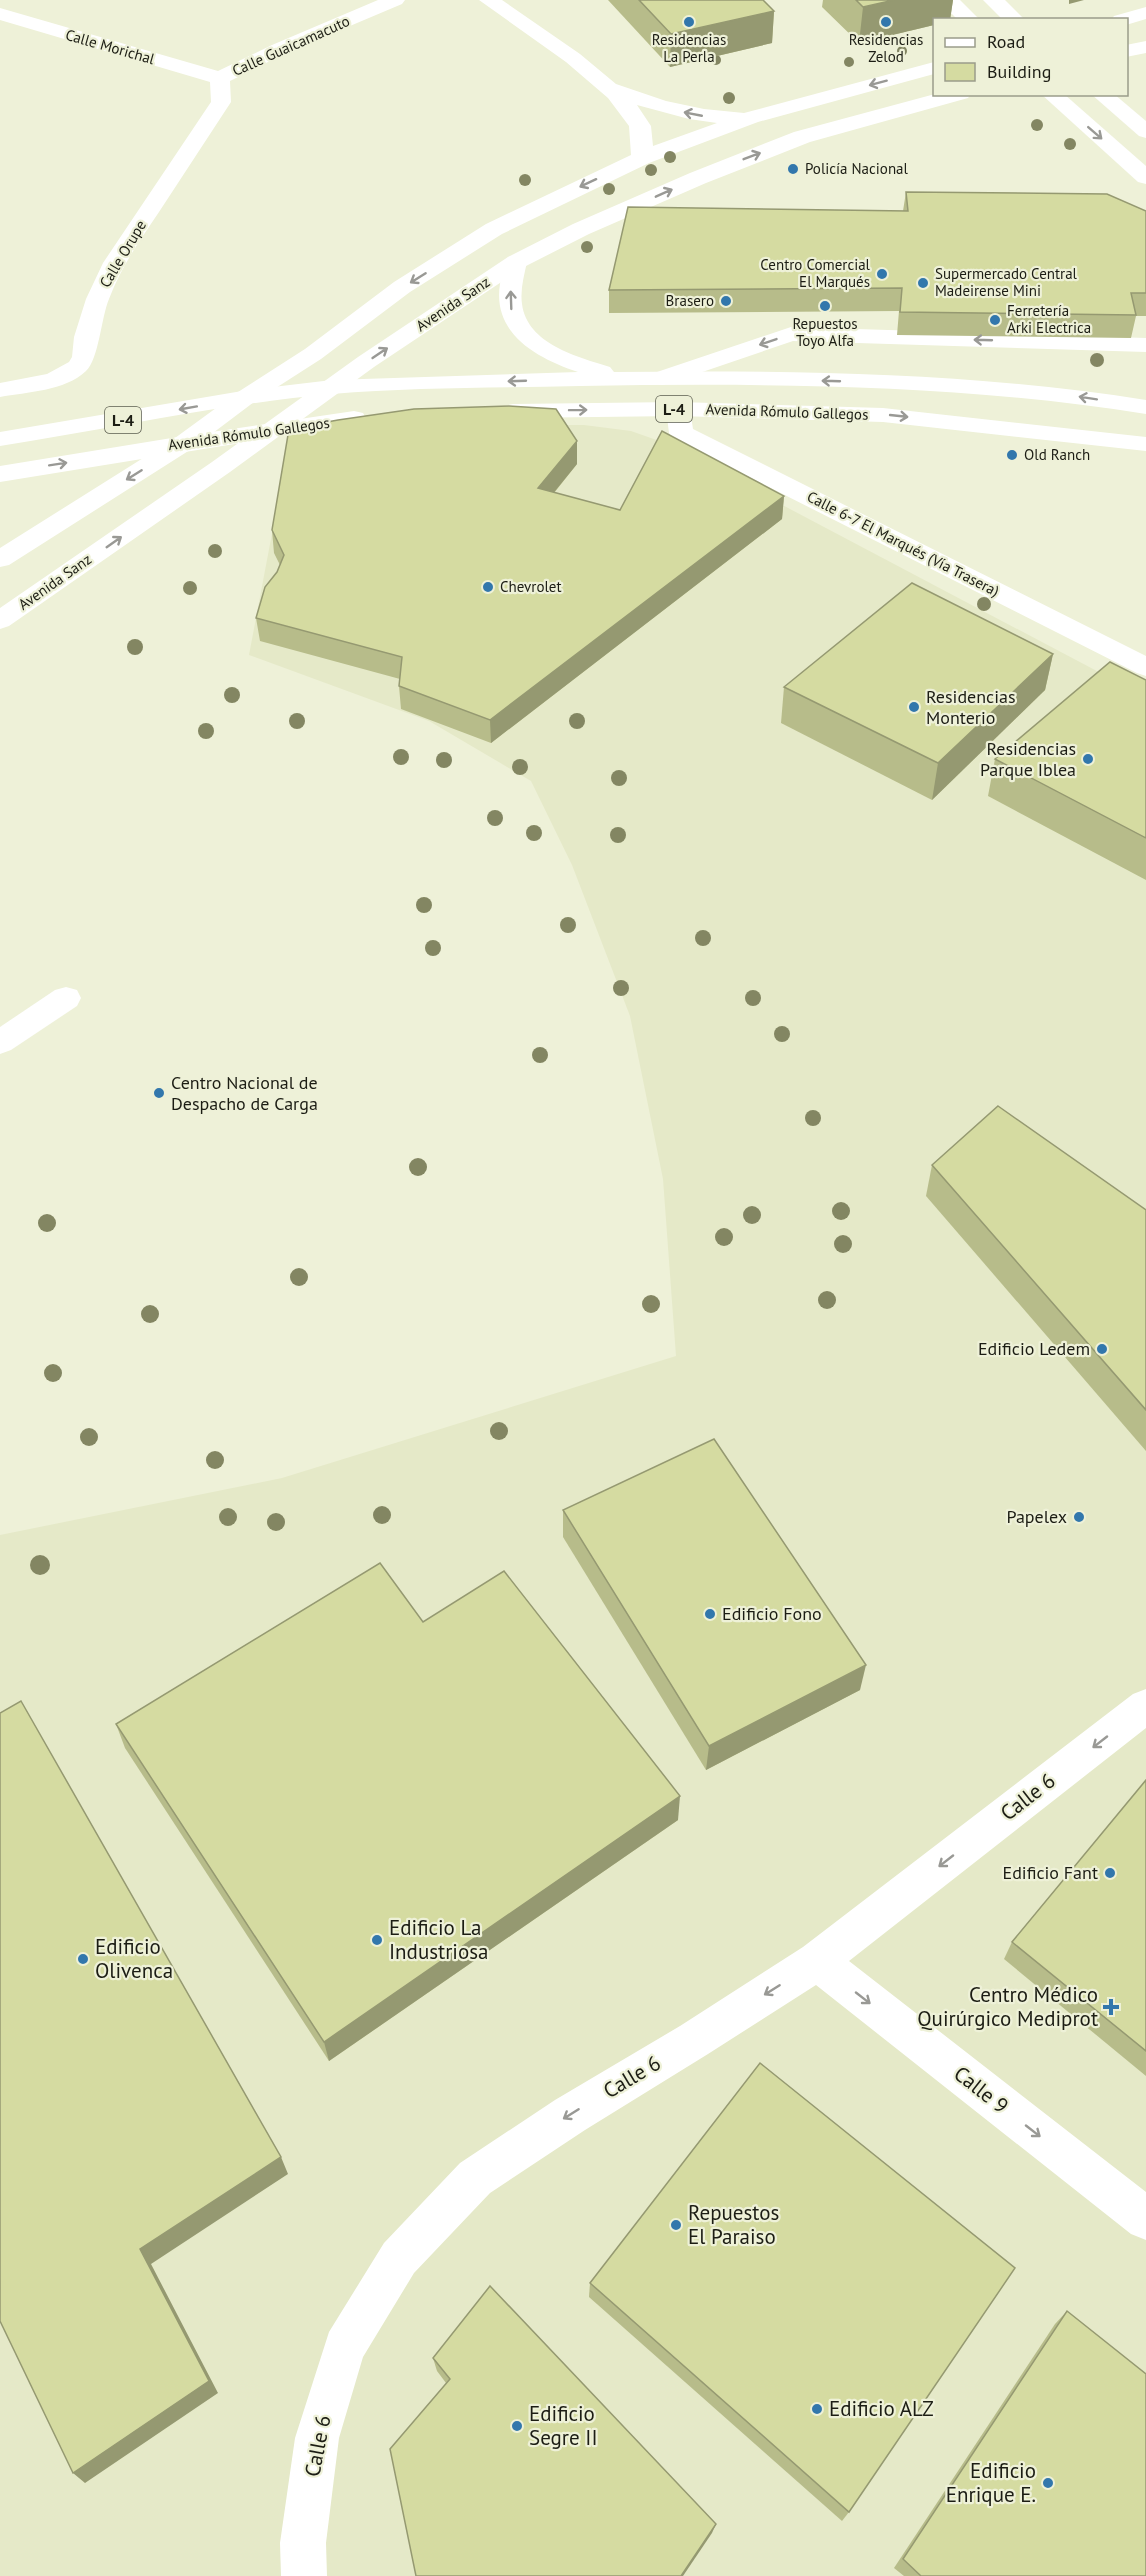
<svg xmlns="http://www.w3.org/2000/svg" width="1146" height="2576" font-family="'PT Sans',sans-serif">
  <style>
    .built { fill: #e5e9c8 }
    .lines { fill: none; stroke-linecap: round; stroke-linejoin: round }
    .minor { fill: #fff; fill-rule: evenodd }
    .major { fill: #fff; fill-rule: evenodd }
    .tree { fill: #838662 }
    .wall { fill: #b7bc8a }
    .shaded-wall { fill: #959971 }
    .building { fill: #d5dba1; stroke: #959971; stroke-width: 1.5 }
    .oneway { stroke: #999995 }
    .poi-dot { fill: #3277ac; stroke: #eef1d8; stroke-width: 2 }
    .labels { text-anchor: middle; stroke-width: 4.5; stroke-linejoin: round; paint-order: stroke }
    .far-poi-label { font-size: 15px; fill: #1c1d14; stroke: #eef1d8; text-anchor: start }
    .far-street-label { font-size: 15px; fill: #1c1d14; stroke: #eef1d8 }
    .shield { fill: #eef1d8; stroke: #5b5d4f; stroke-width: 1.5 }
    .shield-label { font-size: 16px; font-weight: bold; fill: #1c1d14 }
    .poi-label { font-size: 18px; fill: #1c1d14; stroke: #eef1d8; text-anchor: end }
    .near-street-label { font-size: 21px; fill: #1c1d14; stroke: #eef1d8 }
    .near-poi-label { font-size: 21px; fill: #1c1d14; stroke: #eef1d8; text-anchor: start }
  </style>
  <rect width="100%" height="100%" fill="#eef1d8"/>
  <path class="built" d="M531 425H584L631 431 665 443 1146 697V2576H0V1535L282 1478 676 1356 663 1179 630 1016 572 865 531 781 429 721 249 655 288 449Z"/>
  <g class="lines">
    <g class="minor">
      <path d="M378 0H405L402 4 286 53 230 81 231 102C207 139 183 175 159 212 140 240 121 267 109 299 101 318 99 359 86 371 65 391 27 392 0 397V383L47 374 69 362 72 357 74 337 86 299 103 263 211 102 210 82 0 20V8L218 71 272 45Z"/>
      <path d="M479 0H502L580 54 616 84 666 101 704 109 744 113 934 62V74L758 122 649 163 502 234 410 292 321 359 254 402 193 448 9 565 0 567V548L175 438 238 392 305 349 394 282 486 224 631 155 629 126 608 98 566 62ZM637 105 689 119 717 123 653 146 651 126Z"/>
      <path d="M938 0H960L980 20H958Z"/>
      <path d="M983 0H1005L1025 20H1003Z"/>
      <path d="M1146 7V19L1126 25V20H1111L1114 16Z"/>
      <path d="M1146 41V53L1126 57V45Z"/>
      <path d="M935 94H971L968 98 810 142 706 183 589 234 524 267 374 367 230 472 9 626 0 629V608L212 462 358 357 508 257 573 224 690 173 794 132Z"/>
      <path d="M1041 94H1064L1146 166V184L1138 182Z"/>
      <path d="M1091 94H1114L1146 121V138L1139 136Z"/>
      <path d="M791 327 1146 338V352L793 341 670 383 662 385 654 383 650 378 654 373Z"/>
      <path d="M678 402 686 404 690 409 693 429 1146 656V676L1137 673 672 438 669 433 666 409 670 404Z"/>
      <path d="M66 987 77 990 81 998 77 1006 11 1050 0 1054V1027L55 990Z"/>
      <path d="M1146 1689V1728L849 1961 1146 2192V2240L1131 2234 816 1985 708 2054 585 2130 490 2193 414 2273 363 2357 339 2438 326 2543 327 2576H281L280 2543 295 2438 329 2332 384 2243 460 2163 555 2100 680 2026 803 1947 1133 1694Z"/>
    </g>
    <g class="major">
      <path d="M516 255 524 257 527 262C524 276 520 290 522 304 527 344 578 357 610 367L614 372C791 370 970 372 1146 400V414C960 384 769 383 580 386 499 388 413 387 332 394 220 404 110 429 0 446V432L248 390 332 380 578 372C537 358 492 334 500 284 502 275 503 265 508 257Z"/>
      <path d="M678 402 883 408 1146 437V451L883 422 678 416 513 418 504 416 501 411 504 406 513 404Z"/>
      <path d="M354 411 363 413 366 418 363 423 0 482V466L184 436Z"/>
    </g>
  </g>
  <g class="tree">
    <circle cx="902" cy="51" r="5"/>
    <circle cx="716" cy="60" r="5"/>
    <circle cx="849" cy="62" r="5"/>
    <circle cx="729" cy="98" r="6"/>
    <circle cx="1037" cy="125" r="6"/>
    <circle cx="1070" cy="144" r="6"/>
    <circle cx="670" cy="157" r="6"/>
    <circle cx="651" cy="170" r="6"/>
    <circle cx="525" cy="180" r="6"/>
    <circle cx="609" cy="189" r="6"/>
    <circle cx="587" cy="247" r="6"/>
    <circle cx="1097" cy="360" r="7"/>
    <circle cx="215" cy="551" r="7"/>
    <circle cx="190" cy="588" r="7"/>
    <circle cx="984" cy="604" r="7"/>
    <circle cx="135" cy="647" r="8"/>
    <circle cx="232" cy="695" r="8"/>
    <circle cx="297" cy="721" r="8"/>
    <circle cx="577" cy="721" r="8"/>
    <circle cx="206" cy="731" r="8"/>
    <circle cx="401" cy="757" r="8"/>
    <circle cx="444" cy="760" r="8"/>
    <circle cx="520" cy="767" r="8"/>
    <circle cx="619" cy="778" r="8"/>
    <circle cx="495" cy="818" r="8"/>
    <circle cx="534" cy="833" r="8"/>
    <circle cx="618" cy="835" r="8"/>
    <circle cx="424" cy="905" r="8"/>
    <circle cx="568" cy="925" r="8"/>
    <circle cx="703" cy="938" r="8"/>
    <circle cx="433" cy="948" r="8"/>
    <circle cx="621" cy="988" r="8"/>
    <circle cx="753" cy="998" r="8"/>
    <circle cx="782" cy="1034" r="8"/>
    <circle cx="540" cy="1055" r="8"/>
    <circle cx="813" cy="1118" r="8"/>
    <circle cx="418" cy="1167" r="9"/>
    <circle cx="841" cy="1211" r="9"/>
    <circle cx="752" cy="1215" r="9"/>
    <circle cx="47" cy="1223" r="9"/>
    <circle cx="724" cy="1237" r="9"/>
    <circle cx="843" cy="1244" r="9"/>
    <circle cx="299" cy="1277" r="9"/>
    <circle cx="827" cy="1300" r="9"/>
    <circle cx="651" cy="1304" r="9"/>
    <circle cx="150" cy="1314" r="9"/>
    <circle cx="53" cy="1373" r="9"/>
    <circle cx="499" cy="1431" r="9"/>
    <circle cx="89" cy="1437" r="9"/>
    <circle cx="215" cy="1460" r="9"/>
    <circle cx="382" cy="1515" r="9"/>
    <circle cx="228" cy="1517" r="9"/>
    <circle cx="276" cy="1522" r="9"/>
    <circle cx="40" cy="1565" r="10"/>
  </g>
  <g class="wall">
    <path d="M608 0H763L774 11 772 43 670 67Z"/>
    <path d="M823 0H953L950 20H934V25L859 43 822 7Z"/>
    <path d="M906 192 1146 211V316H1136L1131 338 897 335 899 311 609 313V290L903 211Z"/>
    <path d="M577 464 554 493 620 510 784 496 782 519 491 743 401 709 399 686 400 679 260 641 256 618 280 565 274 553 272 530Z"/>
    <path d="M1053 654 1045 690 932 800 781 723 784 687Z"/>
    <path d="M1146 680V880L988 796 995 759Z"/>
    <path d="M932 1165 1146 1210V1451L926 1196Z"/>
    <path d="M563 1510 860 1690 706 1770 563 1537Z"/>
    <path d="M423 1622 678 1820 329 2061 125 1748 116 1724Z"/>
    <path d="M1146 1780V2076L1004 1959 1012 1942Z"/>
    <path d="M590 2283 849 2512 842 2521 589 2297Z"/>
    <path d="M1067 2311 1146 2576H904L894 2568 1055 2324Z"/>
    <path d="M433 2358 712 2533 446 2383 437 2371Z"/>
  </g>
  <g class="shaded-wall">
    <path d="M894 0H953L950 20H934V25L859 43 863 7Z"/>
    <path d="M1069 0H1084L1069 4Z"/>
    <path d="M774 11 772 43 670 67 671 34Z"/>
    <path d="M577 441V464L538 512V488Z"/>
    <path d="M784 496 782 519 491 743 490 720Z"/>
    <path d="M1053 654 1045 690 932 800 938 763Z"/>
    <path d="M866 1665 860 1690 706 1770 709 1746Z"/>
    <path d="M680 1796 678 1820 329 2061 324 2042Z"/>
    <path d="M281 2157 288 2174 151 2264 218 2393 85 2483 73 2473 140 2249Z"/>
    <path d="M716 2524 712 2533 683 2576H681Z"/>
  </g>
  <g class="building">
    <path d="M639 0H763L774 11 671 34Z"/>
    <path d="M856 0H894L863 7Z"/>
    <path d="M906 192 1107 194 1146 211V293H1131L1136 315 900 312 902 288 609 290 628 207 908 211Z"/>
    <path d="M509 406 556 409 577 441 538 488 620 510 662 431 784 496 490 720 399 686 402 657 256 618 265 587 277 572 284 555 272 530 289 429 338 420 414 409Z"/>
    <path d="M912 583 1053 654 938 763 784 687Z"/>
    <path d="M1110 662 1146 680V838L995 759Z"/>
    <path d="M998 1106 1146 1210V1410L932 1165Z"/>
    <path d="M714 1439 866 1665 709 1746 563 1510Z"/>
    <path d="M380 1563 423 1622 504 1571 680 1796 324 2042 116 1724Z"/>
    <path d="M21 1701 281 2157 140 2249 209 2381 73 2473 0 2321V1713Z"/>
    <path d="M1146 1780V2051L1012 1942Z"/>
    <path d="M760 2063 1015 2268 849 2512 590 2283Z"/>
    <path d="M490 2286 716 2524 681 2576H416L390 2449 450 2379 433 2358Z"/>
    <path d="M1067 2311 1146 2374V2576H921L903 2559Z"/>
  </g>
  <defs><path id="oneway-shaft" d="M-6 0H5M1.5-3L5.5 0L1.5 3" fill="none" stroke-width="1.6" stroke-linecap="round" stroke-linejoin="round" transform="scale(1.5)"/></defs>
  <g class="oneway">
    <use href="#oneway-shaft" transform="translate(878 83) rotate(165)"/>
    <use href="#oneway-shaft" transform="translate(693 114) rotate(-169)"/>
    <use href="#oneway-shaft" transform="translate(1095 133) rotate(41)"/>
    <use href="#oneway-shaft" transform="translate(752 156) rotate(-21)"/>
    <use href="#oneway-shaft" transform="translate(588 183) rotate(155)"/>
    <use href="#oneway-shaft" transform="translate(664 193) rotate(-24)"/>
    <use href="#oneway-shaft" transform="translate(418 278) rotate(148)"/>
    <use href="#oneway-shaft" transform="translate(511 300) rotate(-92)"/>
    <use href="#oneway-shaft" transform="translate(983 340) rotate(-178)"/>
    <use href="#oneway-shaft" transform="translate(768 342) rotate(161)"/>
    <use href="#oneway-shaft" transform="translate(380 353) rotate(-34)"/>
    <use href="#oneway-shaft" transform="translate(517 381) rotate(178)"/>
    <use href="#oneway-shaft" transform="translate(831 381) rotate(-178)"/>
    <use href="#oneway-shaft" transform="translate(1088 398) rotate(-171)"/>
    <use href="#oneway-shaft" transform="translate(188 408) rotate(170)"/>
    <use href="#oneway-shaft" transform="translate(578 410) rotate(-1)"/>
    <use href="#oneway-shaft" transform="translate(899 416) rotate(6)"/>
    <use href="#oneway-shaft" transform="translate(58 464) rotate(-9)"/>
    <use href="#oneway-shaft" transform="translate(134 475) rotate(148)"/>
    <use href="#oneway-shaft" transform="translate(114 542) rotate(-35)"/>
    <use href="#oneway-shaft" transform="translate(1100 1742) rotate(142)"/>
    <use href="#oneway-shaft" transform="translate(946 1861) rotate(142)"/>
    <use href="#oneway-shaft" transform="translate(772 1990) rotate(148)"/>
    <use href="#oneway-shaft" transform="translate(863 1998) rotate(38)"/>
    <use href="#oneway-shaft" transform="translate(571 2114) rotate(148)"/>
    <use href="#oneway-shaft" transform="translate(1033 2131) rotate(38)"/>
  </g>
  <g class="poi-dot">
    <circle cx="689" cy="22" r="6"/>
    <circle cx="886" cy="22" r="6"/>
    <circle cx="793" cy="169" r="6"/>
    <circle cx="882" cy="274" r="6"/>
    <circle cx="923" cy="283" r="6"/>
    <circle cx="726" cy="301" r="6"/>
    <circle cx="825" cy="306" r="6"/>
    <circle cx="995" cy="320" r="6"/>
    <circle cx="1012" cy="455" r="6"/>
    <circle cx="488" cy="587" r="6"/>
    <circle cx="914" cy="707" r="6"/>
    <circle cx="1088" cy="759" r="6"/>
    <circle cx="159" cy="1093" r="6"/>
    <circle cx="1102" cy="1349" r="6"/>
    <circle cx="1079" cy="1517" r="6"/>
    <circle cx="710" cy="1614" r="6"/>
    <circle cx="1110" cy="1873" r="6"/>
    <circle cx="377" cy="1940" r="6"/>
    <circle cx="83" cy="1959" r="6"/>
    <path d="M1108 1998h6v6h6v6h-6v6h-6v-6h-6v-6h6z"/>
    <circle cx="676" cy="2225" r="6"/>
    <circle cx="817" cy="2409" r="6"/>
    <circle cx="517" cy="2426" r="6"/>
    <circle cx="1048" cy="2483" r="6"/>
  </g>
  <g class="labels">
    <g class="far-poi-label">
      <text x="689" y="45" text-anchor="middle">Residencias<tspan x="689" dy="17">La Perla</tspan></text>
      <text x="886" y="45" text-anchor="middle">Residencias<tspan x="886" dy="17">Zelod</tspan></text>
      <text x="805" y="174">Policía Nacional</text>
      <text x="870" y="270" text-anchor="end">Centro Comercial<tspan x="870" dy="17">El Marqués</tspan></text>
      <text x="935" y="279">Supermercado Central<tspan x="935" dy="17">Madeirense Mini</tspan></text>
      <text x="714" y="306" text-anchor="end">Brasero</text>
      <text x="1007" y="316">Ferretería<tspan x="1007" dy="17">Arki Electrica</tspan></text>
      <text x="825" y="329" text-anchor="middle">Repuestos<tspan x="825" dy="17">Toyo Alfa</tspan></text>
      <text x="1024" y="460">Old Ranch</text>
      <text x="500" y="592">Chevrolet</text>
    </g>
    <g class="far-street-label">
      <text transform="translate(291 46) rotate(-24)" y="5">Calle Guaicamacuto</text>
      <text transform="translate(110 47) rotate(16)" y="5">Calle Morichal</text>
      <text transform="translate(123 254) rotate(-59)" y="5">Calle Orupe</text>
      <text transform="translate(453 304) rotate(-34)" y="5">Avenida Sanz</text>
      <text transform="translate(787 412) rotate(2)" y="5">Avenida Rómulo Gallegos</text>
      <text transform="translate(249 434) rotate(-8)" y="5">Avenida Rómulo Gallegos</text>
      <text transform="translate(903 544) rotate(27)" y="5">Calle 6-7 El Marqués (Vía Trasera)</text>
      <text transform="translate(55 582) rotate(-35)" y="5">Avenida Sanz</text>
    </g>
    <g class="shield">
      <rect x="656" y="396" width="36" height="26" rx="4.5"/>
      <rect x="105" y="407" width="36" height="26" rx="4.5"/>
    </g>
    <g class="shield-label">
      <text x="674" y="415">L-4</text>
      <text x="123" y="426">L-4</text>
    </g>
    <g class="poi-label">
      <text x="926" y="703" text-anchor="start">Residencias<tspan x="926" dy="21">Monterio</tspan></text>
      <text x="1076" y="755">Residencias<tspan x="1076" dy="21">Parque Iblea</tspan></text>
      <text x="171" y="1089" text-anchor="start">Centro Nacional de<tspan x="171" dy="21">Despacho de Carga</tspan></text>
      <text x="1090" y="1355">Edificio Ledem</text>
      <text x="1067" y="1523">Papelex</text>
      <text x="722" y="1620" text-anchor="start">Edificio Fono</text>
      <text x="1098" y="1879">Edificio Fant</text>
    </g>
    <g class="near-street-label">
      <text transform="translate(1028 1797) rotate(-38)" y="7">Calle 6</text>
      <text transform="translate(632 2077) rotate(-31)" y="7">Calle 6</text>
      <text transform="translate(981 2090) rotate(38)" y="7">Calle 9</text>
      <text transform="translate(318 2446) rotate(-79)" y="7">Calle 6</text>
    </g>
    <g class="near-poi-label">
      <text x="389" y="1935">Edificio La<tspan x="389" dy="24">Industriosa</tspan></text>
      <text x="95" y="1954">Edificio<tspan x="95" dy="24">Olivenca</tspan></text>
      <text x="1098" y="2002" text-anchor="end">Centro Médico<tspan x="1098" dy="24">Quirúrgico Mediprot</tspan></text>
      <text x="688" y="2220">Repuestos<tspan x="688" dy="24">El Paraiso</tspan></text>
      <text x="829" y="2416">Edificio ALZ</text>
      <text x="529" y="2421">Edificio<tspan x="529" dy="24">Segre II</tspan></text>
      <text x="1036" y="2478" text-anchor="end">Edificio<tspan x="1036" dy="24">Enrique E.</tspan></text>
    </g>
  </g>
  <rect x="933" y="18" width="195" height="78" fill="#eef1d8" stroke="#9a9c8a" stroke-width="1.5"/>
  <rect x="945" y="38" width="30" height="9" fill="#ffffff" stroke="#9a9c8a" stroke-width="1.5"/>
  <text x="987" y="48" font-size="18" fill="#1c1d14">Road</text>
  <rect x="945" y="63" width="30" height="18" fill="#d5dba1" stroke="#9a9c8a" stroke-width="1.5"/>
  <text x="987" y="78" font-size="18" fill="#1c1d14">Building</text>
</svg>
